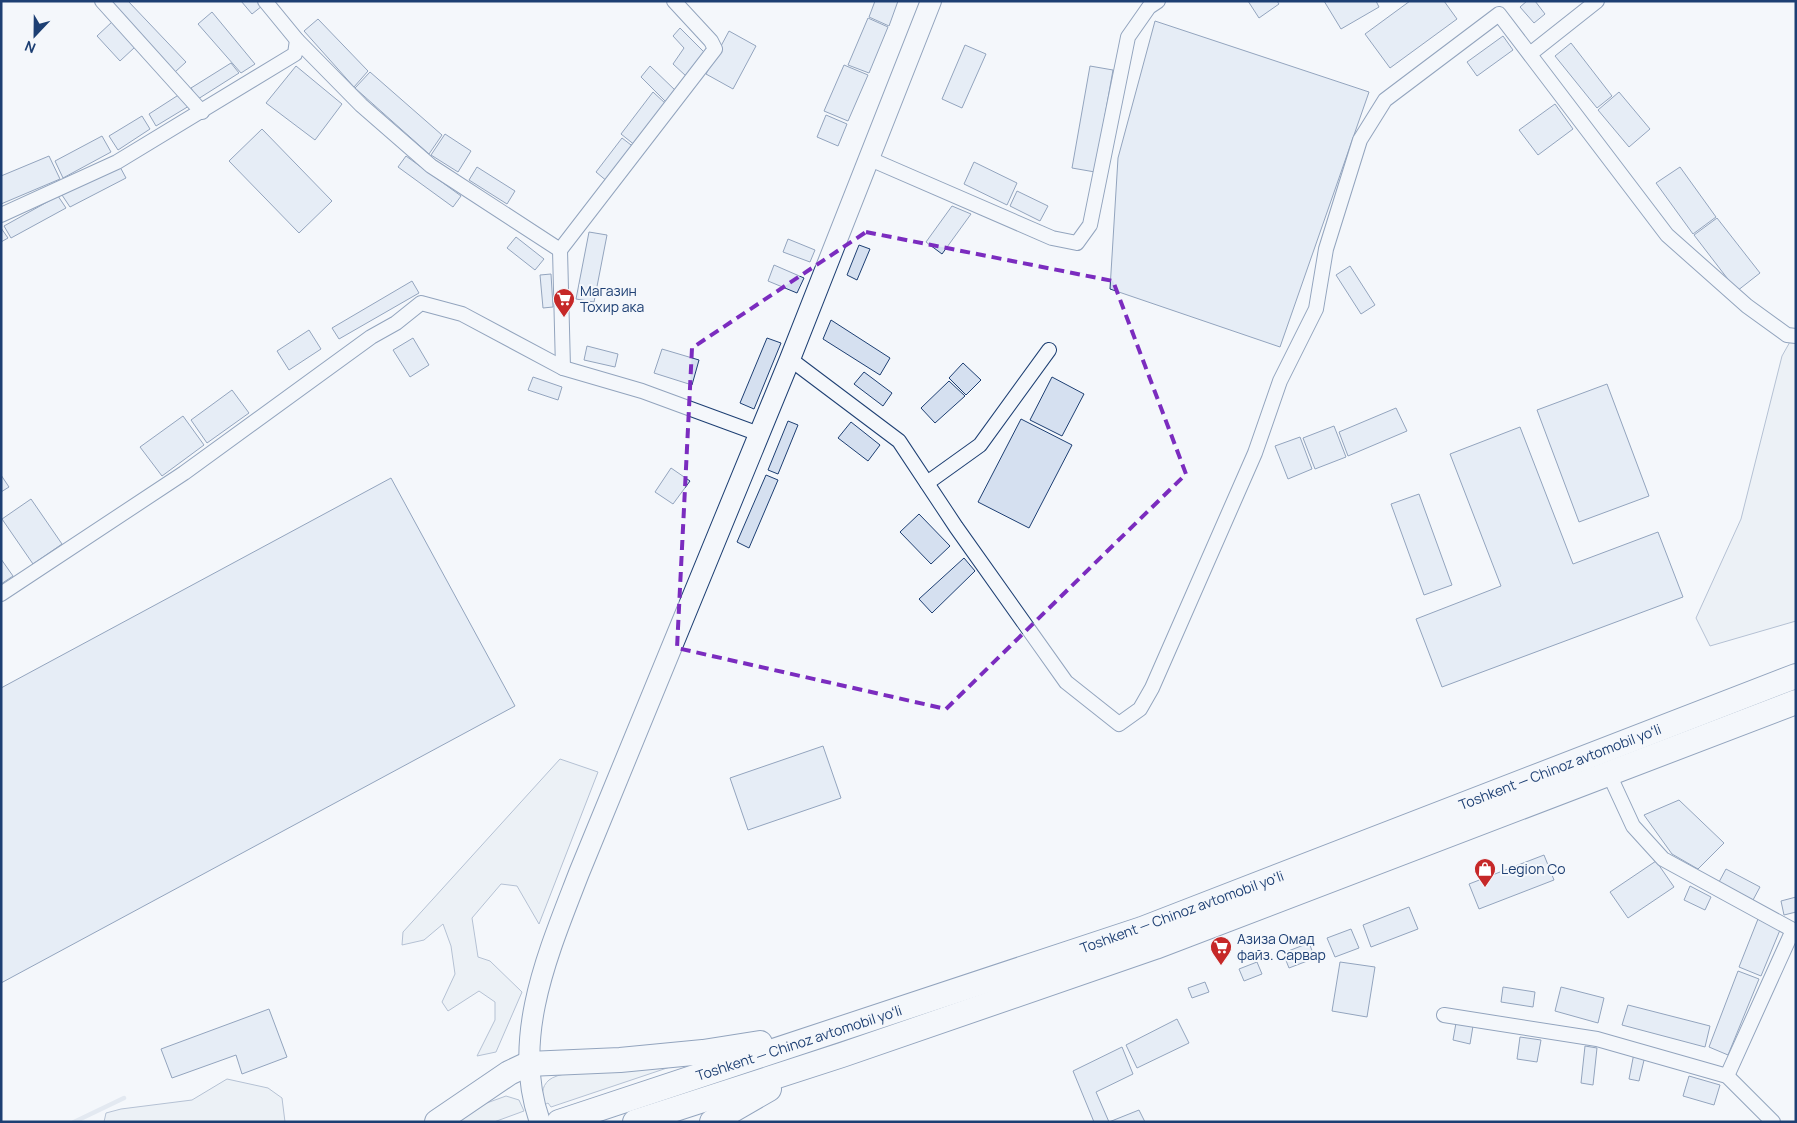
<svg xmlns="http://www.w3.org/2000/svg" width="1797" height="1123" font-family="Manrope,sans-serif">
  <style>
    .green { fill: #e3e9f0; stroke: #687fa3 }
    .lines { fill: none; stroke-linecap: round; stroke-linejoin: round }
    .stream { stroke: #cfd7e4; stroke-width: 4.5 }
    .building { fill: #d5e0f0; stroke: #1d3f73 }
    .minor-casing { stroke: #1d3f73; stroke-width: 16 }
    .secondary-casing { stroke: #1d3f73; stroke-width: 22 }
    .trunk-casing { stroke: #1d3f73; stroke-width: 26 }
    .minor { stroke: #f4f7fb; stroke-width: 14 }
    .secondary { stroke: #f4f7fb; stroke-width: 20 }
    .trunk { stroke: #f4f7fb; stroke-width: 24 }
    .marked { fill: none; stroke: #7b2cbf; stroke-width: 4; stroke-dasharray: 10 6; stroke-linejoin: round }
    .labels { text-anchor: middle; stroke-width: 4; stroke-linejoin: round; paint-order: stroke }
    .poi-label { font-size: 14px; fill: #1d3f73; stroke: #f4f7fb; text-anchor: start }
    .street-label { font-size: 14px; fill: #1d3f73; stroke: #f4f7fb }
  </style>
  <rect width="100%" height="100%" fill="#f4f7fb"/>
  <g class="green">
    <path d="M1791 340 1796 341V621L1710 646 1696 618 1741 519 1782 356Z"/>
    <path d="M560 759 598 772 539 924 517 886 501 884 472 918 478 957 490 961 522 992 496 1052 477 1056 495 1020V1002L479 991 448 1011 442 1002 455 974 451 946 443 924 424 940 402 945 403 932Z"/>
    <path d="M670 1067 551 1107 548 1103 544 1105C542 1095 541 1087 549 1080 564 1067 647 1068 670 1067Z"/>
    <path d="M227 1079 268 1088 282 1098 285 1122H104L106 1113 121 1109 192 1100Z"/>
    <path d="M506 1096 519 1100 524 1111 494 1122H453L484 1104Z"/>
  </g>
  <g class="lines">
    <path class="stream" d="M74 1122 124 1098"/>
  </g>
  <g class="building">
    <path d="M108 1H128L186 62 175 72Z"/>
    <path d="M241 1H257L262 6 252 14Z"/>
    <path d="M875 1H898L889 26 869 17Z"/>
    <path d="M1248 1H1277L1279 4 1259 18Z"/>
    <path d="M1324 1H1376L1379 7 1341 29Z"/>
    <path d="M1410 1H1444L1457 19 1390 68 1365 34Z"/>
    <path d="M1527 1H1535L1545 14 1534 23 1520 7Z"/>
    <path d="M212 12 255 64 241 73 198 24Z"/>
    <path d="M868 18 888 27 869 73 848 65Z"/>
    <path d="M318 19 368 71 354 87 304 31Z"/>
    <path d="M113 21 135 47 120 61 97 36Z"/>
    <path d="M1155 21 1369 92 1280 347 1110 289 1118 158Z"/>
    <path d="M680 28 704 52 686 76 673 64 684 48 673 36Z"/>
    <path d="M729 31 756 46 733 89 706 74Z"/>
    <path d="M1503 36 1513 50 1477 76 1467 62Z"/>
    <path d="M1571 43 1612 96 1597 108 1555 56Z"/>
    <path d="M965 45 986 54 962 108 942 99Z"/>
    <path d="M231 63 239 73 198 99 191 88Z"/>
    <path d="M844 65 868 75 848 121 824 111Z"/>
    <path d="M296 66 342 104 315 140 266 103Z"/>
    <path d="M650 66 676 91 667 103 641 77Z"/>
    <path d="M1090 66 1113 70 1095 172 1072 168Z"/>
    <path d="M370 72 442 135 429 154 355 88Z"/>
    <path d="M653 92 666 104 636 146 621 134Z"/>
    <path d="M1619 92 1650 129 1629 147 1598 110Z"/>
    <path d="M180 94 189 106 156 126 149 114Z"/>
    <path d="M1555 104 1573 129 1538 155 1519 130Z"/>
    <path d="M826 115 847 124 838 146 817 137Z"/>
    <path d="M142 116 150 129 118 150 109 136Z"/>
    <path d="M262 129 332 201 299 233 229 161Z"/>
    <path d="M445 134 471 151 458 172 431 155Z"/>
    <path d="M102 136 111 152 63 178 55 161Z"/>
    <path d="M622 138 635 148 608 182 596 172Z"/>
    <path d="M49 156 60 179 1 204V176Z"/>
    <path d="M406 156 461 196 453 207 398 167Z"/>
    <path d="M974 162 1017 183 1007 205 964 184Z"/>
    <path d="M119 165 126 178 70 207 62 195Z"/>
    <path d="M477 167 515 191 507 204 469 180Z"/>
    <path d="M1680 167 1716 217 1693 234 1656 183Z"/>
    <path d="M1017 191 1048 206 1040 221 1010 206Z"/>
    <path d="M58 196 66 208 11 238 4 226Z"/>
    <path d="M952 206 971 214 942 254 926 242Z"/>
    <path d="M1717 218 1760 273 1737 291 1694 235Z"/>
    <path d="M1 228 8 238 1 242Z"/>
    <path d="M589 232 607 235 594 302 576 299Z"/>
    <path d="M516 237 544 259 535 270 507 248Z"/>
    <path d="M788 239 815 250 810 262 783 252Z"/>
    <path d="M859 245 870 249 857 280 847 275Z"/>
    <path d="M774 265 804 278 797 293 768 281Z"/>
    <path d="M1350 266 1375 305 1361 314 1336 275Z"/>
    <path d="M551 274 553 307 543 308 540 275Z"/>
    <path d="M412 281 419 293 339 339 332 328Z"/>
    <path d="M831 320 890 358 880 375 823 339Z"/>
    <path d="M309 330 321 349 289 370 277 351Z"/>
    <path d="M413 338 429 365 410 377 393 350Z"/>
    <path d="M767 338 781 343 754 409 740 403Z"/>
    <path d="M587 346 618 354 615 367 584 360Z"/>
    <path d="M662 349 699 360 692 385 654 373Z"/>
    <path d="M963 363 981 380 966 395 949 378Z"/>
    <path d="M864 372 892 393 883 406 854 384Z"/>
    <path d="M533 377 562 387 558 400 528 390Z"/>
    <path d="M1052 377 1084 394 1062 436 1030 420Z"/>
    <path d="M949 381 965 396 935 423 921 408Z"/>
    <path d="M1607 384 1649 496 1579 522 1537 410Z"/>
    <path d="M232 390 249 413 207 443 191 420Z"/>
    <path d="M1396 408 1407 431 1348 456 1339 432Z"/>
    <path d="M183 416 204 445 162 476 140 447Z"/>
    <path d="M1021 419 1072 445 1029 528 978 502Z"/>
    <path d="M788 421 798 425 778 474 768 470Z"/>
    <path d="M851 422 880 445 868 461 838 438Z"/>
    <path d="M1334 426 1346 457 1315 469 1303 438Z"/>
    <path d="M1520 427 1573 564 1658 532 1683 597 1442 687 1416 619 1501 586 1450 454Z"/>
    <path d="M1300 437 1312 469 1288 479 1275 446Z"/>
    <path d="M671 468 690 481 673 504 655 492Z"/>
    <path d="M1 475 9 487 1 492Z"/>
    <path d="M766 475 778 480 749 548 737 542Z"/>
    <path d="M391 478 515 706 1 983V688Z"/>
    <path d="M1419 494 1452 585 1424 595 1391 504Z"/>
    <path d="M31 499 62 544 33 564 2 519Z"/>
    <path d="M919 514 950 546 931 564 900 532Z"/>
    <path d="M964 558 975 571 932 613 919 599Z"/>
    <path d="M1 559 13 576 1 584Z"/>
    <path d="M823 746 841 798 748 830 730 778Z"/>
    <path d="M1679 800 1724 843 1698 869 1672 854 1644 815Z"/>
    <path d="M1544 855 1554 880 1479 909 1469 884Z"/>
    <path d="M1656 861 1674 887 1628 918 1610 892Z"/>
    <path d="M1726 869 1760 887 1753 900 1719 882Z"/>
    <path d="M1690 886 1711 897 1705 910 1684 900Z"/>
    <path d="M1796 897V912L1784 915 1781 901Z"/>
    <path d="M1409 907 1418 929 1371 947 1363 925Z"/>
    <path d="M1758 919 1780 930 1761 976 1739 967Z"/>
    <path d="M1351 929 1359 948 1335 957 1327 938Z"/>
    <path d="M1309 943 1315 958 1289 968 1283 953Z"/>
    <path d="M1257 962 1262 974 1244 981 1239 969Z"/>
    <path d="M1340 962 1375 967 1367 1017 1332 1011Z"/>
    <path d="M1738 971 1759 979 1728 1055 1709 1047Z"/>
    <path d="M1205 982 1209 992 1192 998 1188 988Z"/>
    <path d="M1503 987 1535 992 1533 1007 1501 1002Z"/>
    <path d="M1561 987 1604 998 1598 1023 1555 1011Z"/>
    <path d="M1628 1005 1710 1026 1705 1047 1622 1025Z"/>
    <path d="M269 1009 287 1057 242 1074 236 1055 172 1078 161 1049Z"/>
    <path d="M1177 1019 1189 1043 1137 1068 1126 1045Z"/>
    <path d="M1456 1023 1473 1026 1470 1044 1453 1040Z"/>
    <path d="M1520 1037 1541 1040 1537 1062 1517 1059Z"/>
    <path d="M1585 1046 1597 1048 1593 1085 1581 1083Z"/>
    <path d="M1122 1047 1133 1074 1096 1092 1109 1122H1094L1073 1071Z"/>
    <path d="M1634 1053 1645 1056 1639 1081 1629 1079Z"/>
    <path d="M1689 1076 1720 1085 1714 1105 1683 1096Z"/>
    <path d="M1139 1110 1145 1122H1109Z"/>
  </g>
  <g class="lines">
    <g class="minor-casing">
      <g id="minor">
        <path d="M102 1 202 112"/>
        <path d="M265 1 297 40 361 105 431 166 560 250 563 368"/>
        <path d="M1530 54 1597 1"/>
        <path d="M870 159 1052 238 1077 243 1090 225 1128 37 1149 7 1158 1"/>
        <path d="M1 215 117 162 295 54 297 40"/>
        <path d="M560 250 715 49 711 41 674 1"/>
        <path d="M790 359 899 441 956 527 1066 682 1119 724 1140 709 1152 688 1255 453 1280 381 1316 309 1326 249 1360 140 1385 100 1499 14 1667 235 1747 306 1787 335 1796 336"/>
        <path d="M927 483 980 445 1049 350"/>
        <path d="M1 594 184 473 371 337 396 323 421 303 462 314 563 368 642 391 759 434"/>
        <path d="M1609 774 1633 826 1663 859 1793 930 1727 1076"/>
        <path d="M1444 1015 1597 1039 1727 1076 1773 1122"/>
      </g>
    </g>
    <g class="secondary-casing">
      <path id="secondary" d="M540 1122C510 1038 549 951 579 873L790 359 931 1"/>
    </g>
    <g class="trunk-casing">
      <g id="trunk">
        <path d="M437 1122 509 1073 528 1064 620 1060 703 1052 760 1043"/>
        <path d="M559 1122 1142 929 1796 676"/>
        <path d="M635 1122 842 1055 1155 947 1796 702"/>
        <path d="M712 1122 769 1089"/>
      </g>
    </g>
    <use href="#minor" class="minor"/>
    <use href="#secondary" class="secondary"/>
    <use href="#trunk" class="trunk"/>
  </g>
  <path d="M0 0H1797V1123H0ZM866 232 1113 281 1186 474 946 709 677 648 692 348Z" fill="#f4f7fb" fill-opacity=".55" fill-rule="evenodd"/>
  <path class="marked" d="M866 232 1113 281 1186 474 946 709 677 648 692 348Z"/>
  <defs>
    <g id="supermarket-pin" transform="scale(1.125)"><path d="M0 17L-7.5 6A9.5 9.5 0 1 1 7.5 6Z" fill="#c62828" stroke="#f4f7fb"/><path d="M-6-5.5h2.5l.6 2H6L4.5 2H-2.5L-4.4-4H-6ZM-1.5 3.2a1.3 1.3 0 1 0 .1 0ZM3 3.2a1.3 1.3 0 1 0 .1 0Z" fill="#fff"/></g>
    <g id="shop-pin" transform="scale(1.125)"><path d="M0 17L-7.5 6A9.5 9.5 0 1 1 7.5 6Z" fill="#c62828" stroke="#f4f7fb"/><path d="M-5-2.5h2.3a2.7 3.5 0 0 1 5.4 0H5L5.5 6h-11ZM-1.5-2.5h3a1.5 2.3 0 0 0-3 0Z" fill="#fff"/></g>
  </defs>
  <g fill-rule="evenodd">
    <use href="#supermarket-pin" x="564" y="299"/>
    <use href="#shop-pin" x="1485" y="869"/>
    <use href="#supermarket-pin" x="1221" y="947"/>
  </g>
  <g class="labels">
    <g class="poi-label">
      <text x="580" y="296">Магазин<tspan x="580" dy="16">Тохир ака</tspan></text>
      <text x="1501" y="874">Legion Co</text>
      <text x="1237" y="944">Азиза Омад<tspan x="1237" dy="16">файз. Сарвар</tspan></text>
    </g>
    <g class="street-label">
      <text transform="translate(1560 767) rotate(-21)" y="5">Toshkent — Chinoz avtomobil yoʻli</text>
      <text transform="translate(1182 912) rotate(-20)" y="5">Toshkent — Chinoz avtomobil yoʻli</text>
      <text transform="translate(799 1043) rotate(-18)" y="5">Toshkent — Chinoz avtomobil yoʻli</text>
    </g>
  </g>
  <rect width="1797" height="1123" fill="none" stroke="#1d3f73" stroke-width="5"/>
  <g transform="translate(35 35) rotate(202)" stroke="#f4f7fb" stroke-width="4" paint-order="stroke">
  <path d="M0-4L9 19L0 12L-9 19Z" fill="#1d3f73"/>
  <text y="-8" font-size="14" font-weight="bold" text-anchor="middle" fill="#1d3f73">N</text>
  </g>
</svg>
